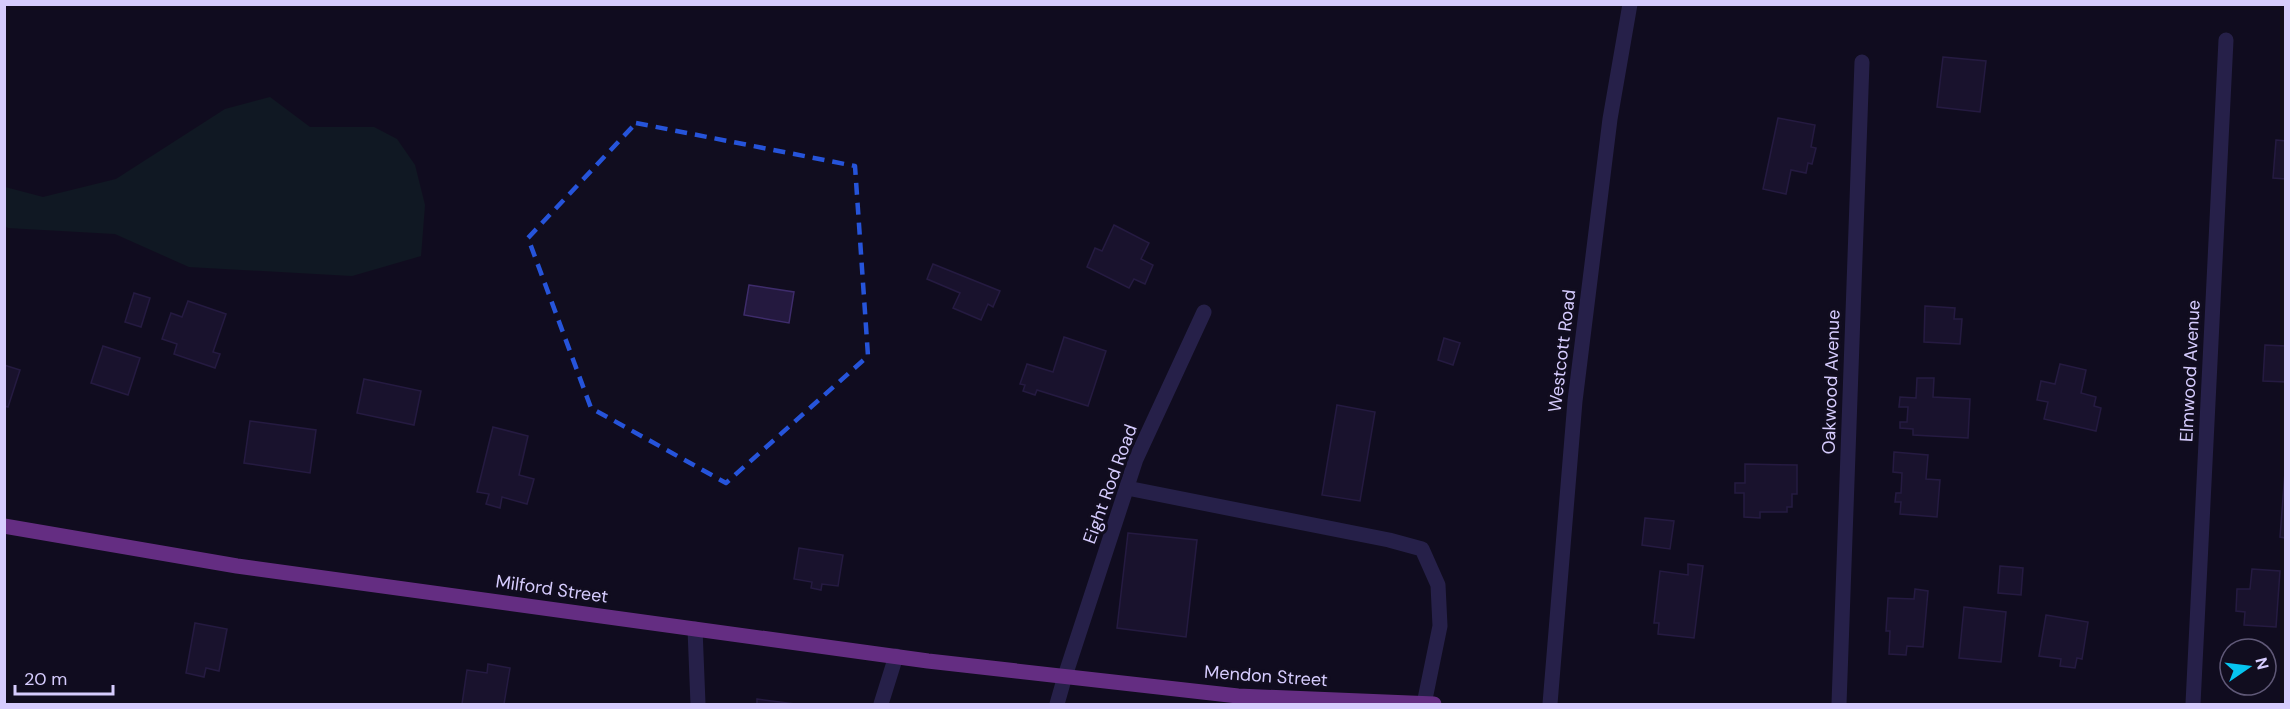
<svg xmlns="http://www.w3.org/2000/svg" width="2290" height="709" font-family="'DM Sans',sans-serif">
  <style>
    .green { fill: #102729 }
    .building { fill: #24193f; stroke: #3e2c6b; stroke-width: 1.5 }
    .lines { fill: none; stroke-linecap: round; stroke-linejoin: round }
    .lane { stroke: #41397d; stroke-width: 15 }
    .street { stroke: #41397d; stroke-width: 15 }
    .primary { stroke: #cb56fb; stroke-width: 15 }
    .marked { fill: none; stroke: #2654da; stroke-width: 4.5; stroke-dasharray: 12 8; stroke-linejoin: round }
    .labels { text-anchor: middle; stroke-width: 6; stroke-linejoin: round; paint-order: stroke }
    .street-label { font-size: 18px; fill: #d6ccfe; stroke: #110d1f }
  </style>
  <rect width="100%" height="100%" fill="#110d1f"/>
  <path class="green" d="M270 97 310 127H374L397 139 415 165 425 205 421 256 352 276 189 267 115 234 8 228 5 226V187L43 197 116 179 225 109Z"/>
  <g class="building">
    <path d="M1943 57 1986 61 1980 112 1937 107Z"/>
    <path d="M1778 118 1815 125 1811 147 1816 148 1812 164 1808 163 1806 173 1791 170 1786 194 1763 189Z"/>
    <path d="M2276 140 2286 141V179L2273 178Z"/>
    <path d="M1114 225 1149 243 1141 259 1153 265 1145 284 1134 279 1129 288 1087 267 1095 248 1102 251Z"/>
    <path d="M933 264 1000 291 993 307 988 304 981 320 953 308 960 293 927 279Z"/>
    <path d="M749 285 794 292 789 323 744 315Z"/>
    <path d="M134 293 150 298 141 327 125 322Z"/>
    <path d="M188 301 226 314 213 352 220 354 215 368 174 354 177 344 162 339 171 313 182 317Z"/>
    <path d="M1925 306 1955 308 1954 319H1962L1960 344 1924 342Z"/>
    <path d="M1064 337 1106 351 1088 406 1037 390 1035 395 1023 391 1025 385 1020 384 1027 364 1053 372Z"/>
    <path d="M1444 338 1460 343 1453 365 1438 360Z"/>
    <path d="M2265 345 2286 346V382L2263 381Z"/>
    <path d="M103 346 140 358 128 395 91 383Z"/>
    <path d="M2060 364 2086 370 2081 393 2096 397 2094 406 2101 408 2096 431 2044 419 2048 402 2037 400 2041 381 2055 384Z"/>
    <path d="M4 365 20 370 8 407 4 406Z"/>
    <path d="M1917 378H1934L1933 397 1970 399 1968 438 1913 435V429L1900 428V422H1907L1908 407H1899L1900 397 1916 398Z"/>
    <path d="M364 379 421 391 414 425 357 413Z"/>
    <path d="M1337 405 1375 412 1360 501 1322 495Z"/>
    <path d="M250 421 316 430 310 473 244 463Z"/>
    <path d="M493 427 528 436 519 475 534 479 527 504 502 497 500 508 486 504 489 494 477 492Z"/>
    <path d="M1894 452 1928 455 1926 479 1940 480 1937 517 1900 514 1901 502H1895L1896 493H1901L1902 473 1893 472Z"/>
    <path d="M1745 464 1797 465V494H1792V507H1787V512H1760V518L1744 517V493H1735V483H1745Z"/>
    <path d="M2285 472H2286V538L2280 537Z"/>
    <path d="M1645 518 1674 521 1670 549 1642 545Z"/>
    <path d="M1128 533 1197 540 1186 637 1117 628Z"/>
    <path d="M799 548 843 555 838 586 822 584 821 590 811 588 812 582 794 579Z"/>
    <path d="M1688 564 1703 566 1694 638 1658 634 1659 623H1654L1660 571 1688 575Z"/>
    <path d="M2000 566 2023 568 2021 595 1998 593Z"/>
    <path d="M2252 569 2280 571 2276 627 2244 625 2245 612 2236 611 2237 589H2250Z"/>
    <path d="M1915 589 1928 591 1923 647 1907 646 1906 655 1889 654 1890 631H1886L1888 598 1914 599Z"/>
    <path d="M1964 607 2006 612 2001 662 1959 658Z"/>
    <path d="M2046 615 2088 622 2082 659 2077 658 2075 668 2060 666 2061 659 2039 656Z"/>
    <path d="M195 623 227 629 219 671 206 668 204 677 186 673Z"/>
    <path d="M488 664 510 668 504 704H462L467 670 487 673Z"/>
    <path d="M757 699 795 704H757Z"/>
  </g>
  <g class="lines">
    <g class="lane">
      <path d="M1127 488 1389 540 1422 549 1438 585 1440 626 1424 704"/>
      <path d="M695 629 698 704"/>
      <path d="M1057 704 1065 676"/>
    </g>
    <g class="street">
      <path d="M1065 676 1136 459 1204 312"/>
      <path d="M881 704 896 656"/>
      <path d="M1550 704 1575 401 1610 119 1630 4"/>
      <path d="M1839 704 1862 62"/>
      <path d="M2193 704 2226 40"/>
    </g>
    <path class="primary" d="M4 526 237 566 928 661 1238 696 1434 704"/>
  </g>
  <path d="M0 0H2290V709H0ZM636 123 855 166 868 356 726 483 591 408 528 238Z" fill="#110d1f" fill-opacity=".55" fill-rule="evenodd"/>
  <path class="marked" d="M636 123 855 166 868 356 726 483 591 408 528 238Z"/>
  <g class="labels">
    <g class="street-label">
      <text transform="translate(1562 351) rotate(-83)" y="6">Westcott Road</text>
      <text transform="translate(2190 371) rotate(-87)" y="6">Elmwood Avenue</text>
      <text transform="translate(1831 382) rotate(-88)" y="6">Oakwood Avenue</text>
      <text transform="translate(1110 484) rotate(-70)" y="6">Eight Rod Road</text>
      <text transform="translate(552 589) rotate(8)" y="6">Milford Street</text>
      <text transform="translate(1266 676) rotate(4)" y="6">Mendon Street</text>
    </g>
  </g>
  <rect width="2290" height="709" fill="none" stroke="#d6ccfe" stroke-width="12"/>
  <g transform="translate(2248 667) rotate(76)"><circle r="28" fill="#110d1f" stroke="#605978" stroke-width="1.5"/>
  <path d="M0-4.5L10 22L0 15L-10 22Z" fill="#06c5f0"/>
  <text y="-9" font-size="16" font-weight="bold" text-anchor="middle" fill="#d6ccfe">N</text>
  </g>
  <path d="M15 685v9h98v-9" fill="none" stroke="#d6ccfe" stroke-width="3"/>
  <text x="24" y="685" font-size="18" fill="#d6ccfe" stroke="#110d1f" stroke-width="4.5" paint-order="stroke">20 m</text>
</svg>
